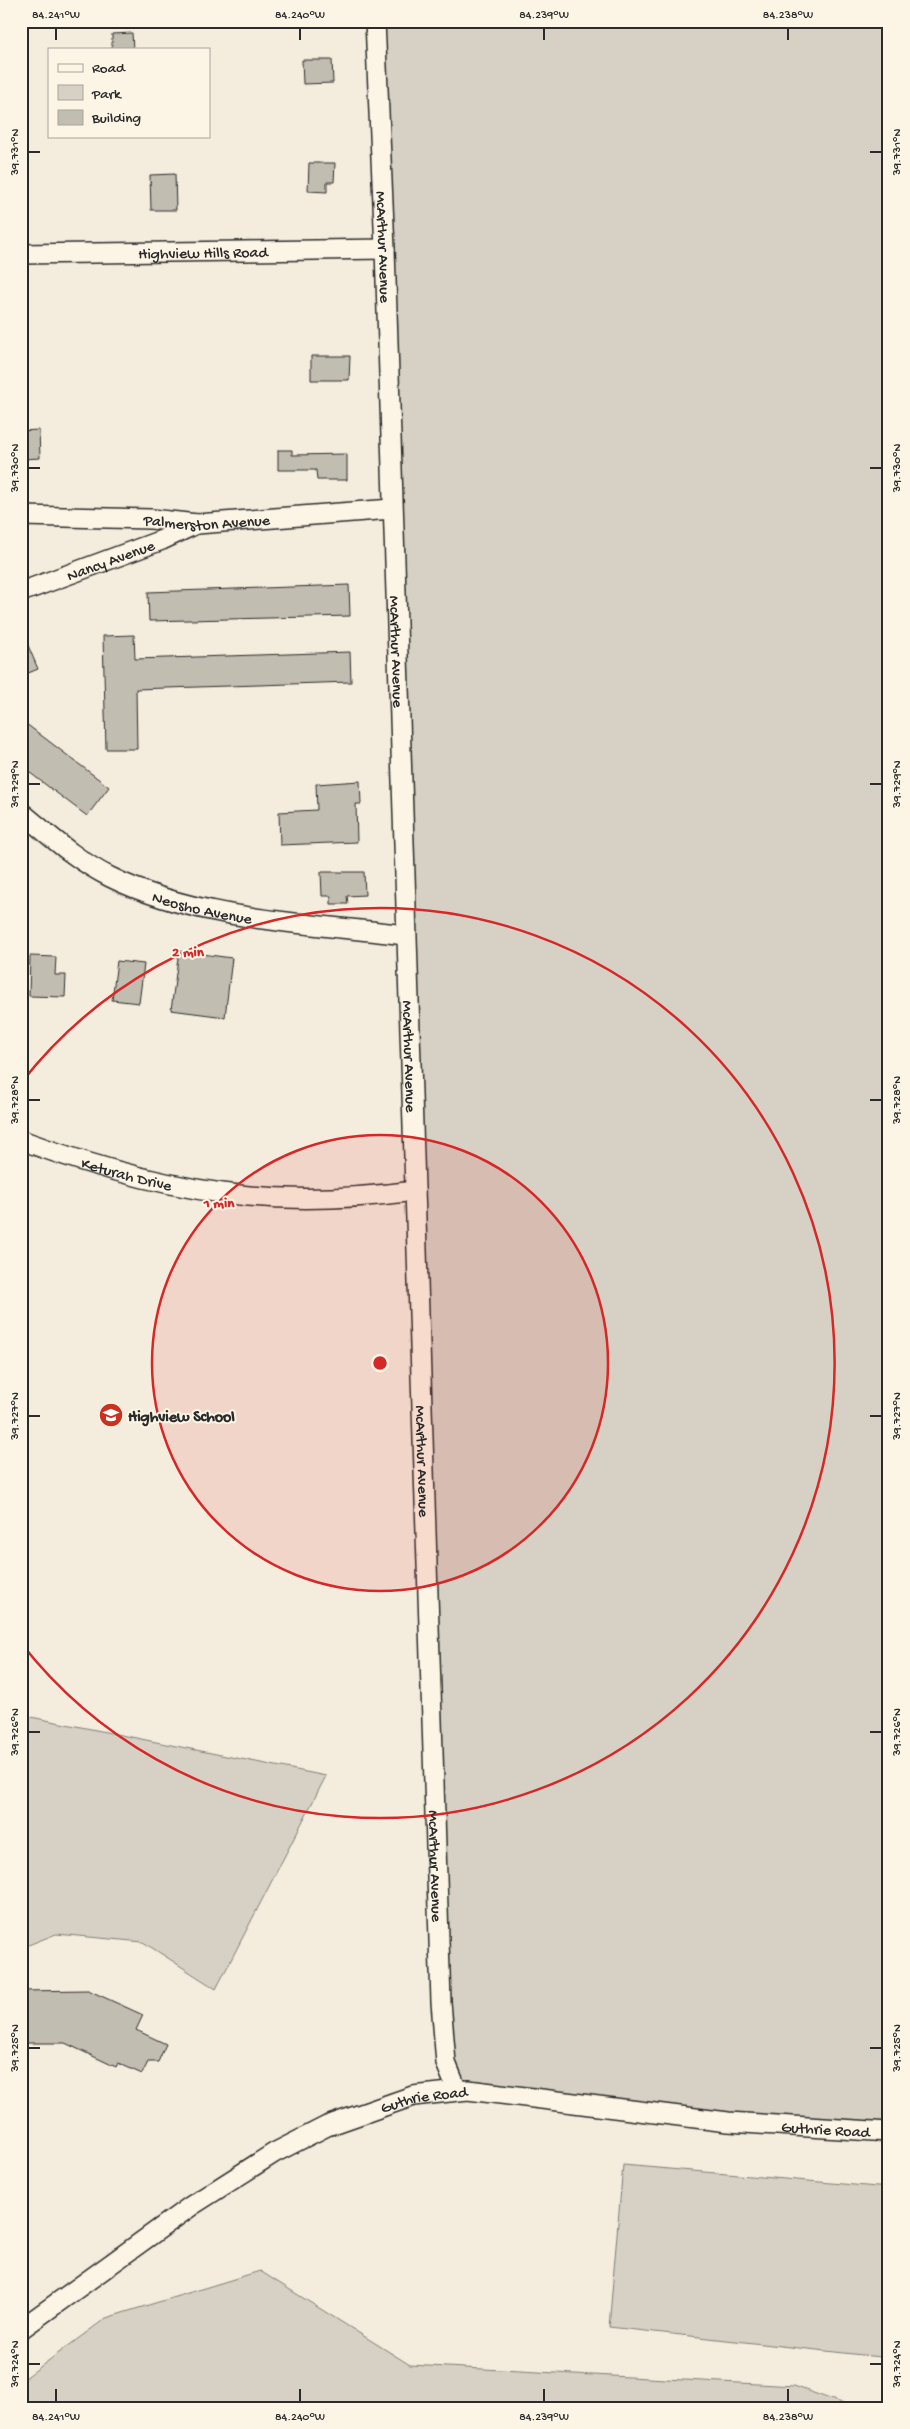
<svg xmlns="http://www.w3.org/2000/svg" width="910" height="2429" font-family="'Gochi Hand',sans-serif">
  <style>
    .green { fill: #d6d1c4; stroke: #807e78 }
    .building { fill: #c2bdb1; stroke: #2b2b2b }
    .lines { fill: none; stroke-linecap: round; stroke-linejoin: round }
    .minor-casing { stroke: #2b2b2b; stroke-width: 22 }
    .minor { stroke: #fcf5e5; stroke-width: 19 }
    .ticks { fill: none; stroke: #2b2b2b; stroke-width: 2 }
    .ring { fill: none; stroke: #d62828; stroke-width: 2.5 }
    .labels { text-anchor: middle; stroke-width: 4; stroke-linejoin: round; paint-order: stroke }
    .street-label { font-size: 16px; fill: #2b2b2b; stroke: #fcf5e5 }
    .poi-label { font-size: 16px; font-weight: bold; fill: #2b2b2b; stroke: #fcf5e5; text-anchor: start }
    .centre { fill: #d62828; stroke: #fcf5e5; stroke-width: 2.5 }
    .ring-label { font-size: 15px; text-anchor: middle; font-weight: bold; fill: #d62828; stroke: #fcf5e5; stroke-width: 4; stroke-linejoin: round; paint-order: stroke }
    .neatline { fill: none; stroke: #2b2b2b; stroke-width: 2 }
    .ticks-label { font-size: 12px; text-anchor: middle; fill: #2b2b2b }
  </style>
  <rect width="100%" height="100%" fill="#f4edde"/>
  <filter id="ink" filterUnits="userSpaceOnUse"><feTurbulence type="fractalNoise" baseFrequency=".02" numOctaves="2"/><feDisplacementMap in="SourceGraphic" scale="10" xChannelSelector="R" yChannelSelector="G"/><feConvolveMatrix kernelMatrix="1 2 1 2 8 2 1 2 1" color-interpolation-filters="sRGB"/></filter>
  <g filter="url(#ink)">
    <g class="green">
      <path d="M375 21H889V2132L468 2090 450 2076Z"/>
      <path d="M21 1715 326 1776 216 1989 143 1942 56 1934 21 1948Z"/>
      <path d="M623 2165 889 2188V2358L609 2327Z"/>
      <path d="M260 2271 410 2365 794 2386 855 2408H21V2381L106 2318Z"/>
    </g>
    <g class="building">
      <path d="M132 33 133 49H112V34Z"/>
      <path d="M302 60H332L333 83 303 84Z"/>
      <path d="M309 163H335L334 182H327V192L308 191Z"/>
      <path d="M175 174 176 210H151L150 175Z"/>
      <path d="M311 356H350L349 380H311Z"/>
      <path d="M39 430 40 458 23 459 21 431Z"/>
      <path d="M278 450H292V455L347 454V480H317L316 470H278Z"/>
      <path d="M349 585 350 616 149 621 148 592Z"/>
      <path d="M21 629 38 669 21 676Z"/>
      <path d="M134 635 135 659 350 652 351 682 136 689 137 749H106L103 636Z"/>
      <path d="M21 720 109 787 87 816 21 766Z"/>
      <path d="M360 781 361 804H356L357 842 280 845 279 812 317 810 316 784Z"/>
      <path d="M321 872H364L365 895 347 896 348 904H331V896H322Z"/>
      <path d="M179 951 232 958 225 1017 171 1010Z"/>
      <path d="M30 956 56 957 55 975H66L65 997 29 996Z"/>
      <path d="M117 961 144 964 139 1003 112 1000Z"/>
      <path d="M88 1990 143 2015 136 2030 166 2044 158 2062H148L142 2074 118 2063 116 2067 65 2043H22L21 1991Z"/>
    </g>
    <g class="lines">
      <g class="minor-casing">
        <g id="minor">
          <path id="s1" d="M375 21 385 249 441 2002 446 2063 457 2090"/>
          <path id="s2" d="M21 254 385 249"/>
          <path id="s3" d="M21 516 151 519 197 524 392 509"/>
          <path id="s4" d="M21 592 162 540 196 524"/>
          <path id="s5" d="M21 812C49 835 77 861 110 877 199 921 309 923 406 935"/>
          <path id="s6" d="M21 1140C94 1167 171 1189 249 1196 304 1201 360 1198 415 1191"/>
          <path id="s7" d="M21 2329 191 2206 274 2153 327 2126 413 2096 468 2090 728 2122 889 2132"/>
        </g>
      </g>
      <use href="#minor" class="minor"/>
    </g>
  </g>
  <path class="ticks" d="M56 28V40M300 28V40M544 28V40M788 28V40M28 152H40M870 152H882M28 468H40M870 468H882M28 784H40M870 784H882M28 1100H40M870 1100H882M28 1416H40M870 1416H882M28 1732H40M870 1732H882M28 2048H40M870 2048H882M28 2364H40M870 2364H882M56 2389V2402M300 2389V2402M544 2389V2402M788 2389V2402"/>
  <circle cx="380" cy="1363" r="228" fill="#d62828" fill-opacity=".12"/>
  <g class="ring">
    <circle cx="380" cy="1363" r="228"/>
    <path d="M21 1083A455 455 0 1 1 21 1643"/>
  </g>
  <defs>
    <g id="school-disc" transform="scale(1.25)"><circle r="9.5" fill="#c8321e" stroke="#fcf5e5"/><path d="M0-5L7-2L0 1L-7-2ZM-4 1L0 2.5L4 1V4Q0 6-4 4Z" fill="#fff"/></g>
  </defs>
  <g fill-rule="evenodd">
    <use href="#school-disc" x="111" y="1415"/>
  </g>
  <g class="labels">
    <g class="street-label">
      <text dy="6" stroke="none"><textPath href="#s1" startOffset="226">McArthur Avenue</textPath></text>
      <text dy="6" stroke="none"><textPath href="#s2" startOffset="182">Highview Hills Road</textPath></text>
      <text dy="6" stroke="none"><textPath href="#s3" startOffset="186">Palmerston Avenue</textPath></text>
      <text dy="6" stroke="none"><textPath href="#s4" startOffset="95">Nancy Avenue</textPath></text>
      <text dy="6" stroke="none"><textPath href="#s1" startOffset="631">McArthur Avenue</textPath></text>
      <text dy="6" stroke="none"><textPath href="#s5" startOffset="208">Neosho Avenue</textPath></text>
      <text dy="6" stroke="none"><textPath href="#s1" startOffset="1036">McArthur Avenue</textPath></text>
      <text dy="6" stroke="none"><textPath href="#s6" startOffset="111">Keturah Drive</textPath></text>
      <text dy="6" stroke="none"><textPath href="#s1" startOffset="1441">McArthur Avenue</textPath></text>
      <text dy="6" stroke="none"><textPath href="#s1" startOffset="1846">McArthur Avenue</textPath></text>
      <text dy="6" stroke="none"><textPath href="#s7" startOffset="469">Guthrie Road</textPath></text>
      <text dy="6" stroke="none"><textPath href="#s7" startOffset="874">Guthrie Road</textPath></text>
    </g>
    <g class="poi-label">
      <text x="128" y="1421">Highview School</text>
    </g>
  </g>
  <circle cx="380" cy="1363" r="8" class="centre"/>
  <g class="ring-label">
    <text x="188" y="956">2 min</text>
    <text x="219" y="1207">1 min</text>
  </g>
  <rect width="910" height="2429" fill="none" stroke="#fcf5e5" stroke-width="55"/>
  <rect x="48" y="48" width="162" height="90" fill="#fcf5e5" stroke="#a8a49b"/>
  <rect x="58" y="64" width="25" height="8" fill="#fcf5e5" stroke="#a8a49b"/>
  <text x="92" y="72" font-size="15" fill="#2b2b2b">Road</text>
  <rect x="58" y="85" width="25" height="15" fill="#d6d1c4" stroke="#a8a49b"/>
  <text x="92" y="98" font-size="15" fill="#2b2b2b">Park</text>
  <rect x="58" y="110" width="25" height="15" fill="#c2bdb1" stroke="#a8a49b"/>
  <text x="92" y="122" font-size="15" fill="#2b2b2b">Building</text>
  <rect x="28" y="28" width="854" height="2374" class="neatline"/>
  <g class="ticks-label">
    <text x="56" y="18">84.241°W</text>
    <text x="300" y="18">84.240°W</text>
    <text x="544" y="18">84.239°W</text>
    <text x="788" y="18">84.238°W</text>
    <text transform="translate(14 152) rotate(-90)" y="4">39.731°N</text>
    <text transform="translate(896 152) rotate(-90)" y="4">39.731°N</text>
    <text transform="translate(14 468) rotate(-90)" y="4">39.730°N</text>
    <text transform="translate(896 468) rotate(-90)" y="4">39.730°N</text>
    <text transform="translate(14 784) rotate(-90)" y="4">39.729°N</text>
    <text transform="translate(896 784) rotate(-90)" y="4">39.729°N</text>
    <text transform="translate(14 1100) rotate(-90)" y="4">39.728°N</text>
    <text transform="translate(896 1100) rotate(-90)" y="4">39.728°N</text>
    <text transform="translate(14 1416) rotate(-90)" y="4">39.727°N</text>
    <text transform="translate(896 1416) rotate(-90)" y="4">39.727°N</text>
    <text transform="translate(14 1732) rotate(-90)" y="4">39.726°N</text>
    <text transform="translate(896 1732) rotate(-90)" y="4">39.726°N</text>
    <text transform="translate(14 2048) rotate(-90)" y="4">39.725°N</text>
    <text transform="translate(896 2048) rotate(-90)" y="4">39.725°N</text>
    <text transform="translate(14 2364) rotate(-90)" y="4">39.724°N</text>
    <text transform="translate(896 2364) rotate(-90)" y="4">39.724°N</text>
    <text x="56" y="2420">84.241°W</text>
    <text x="300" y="2420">84.240°W</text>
    <text x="544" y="2420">84.239°W</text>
    <text x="788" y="2420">84.238°W</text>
  </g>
</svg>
